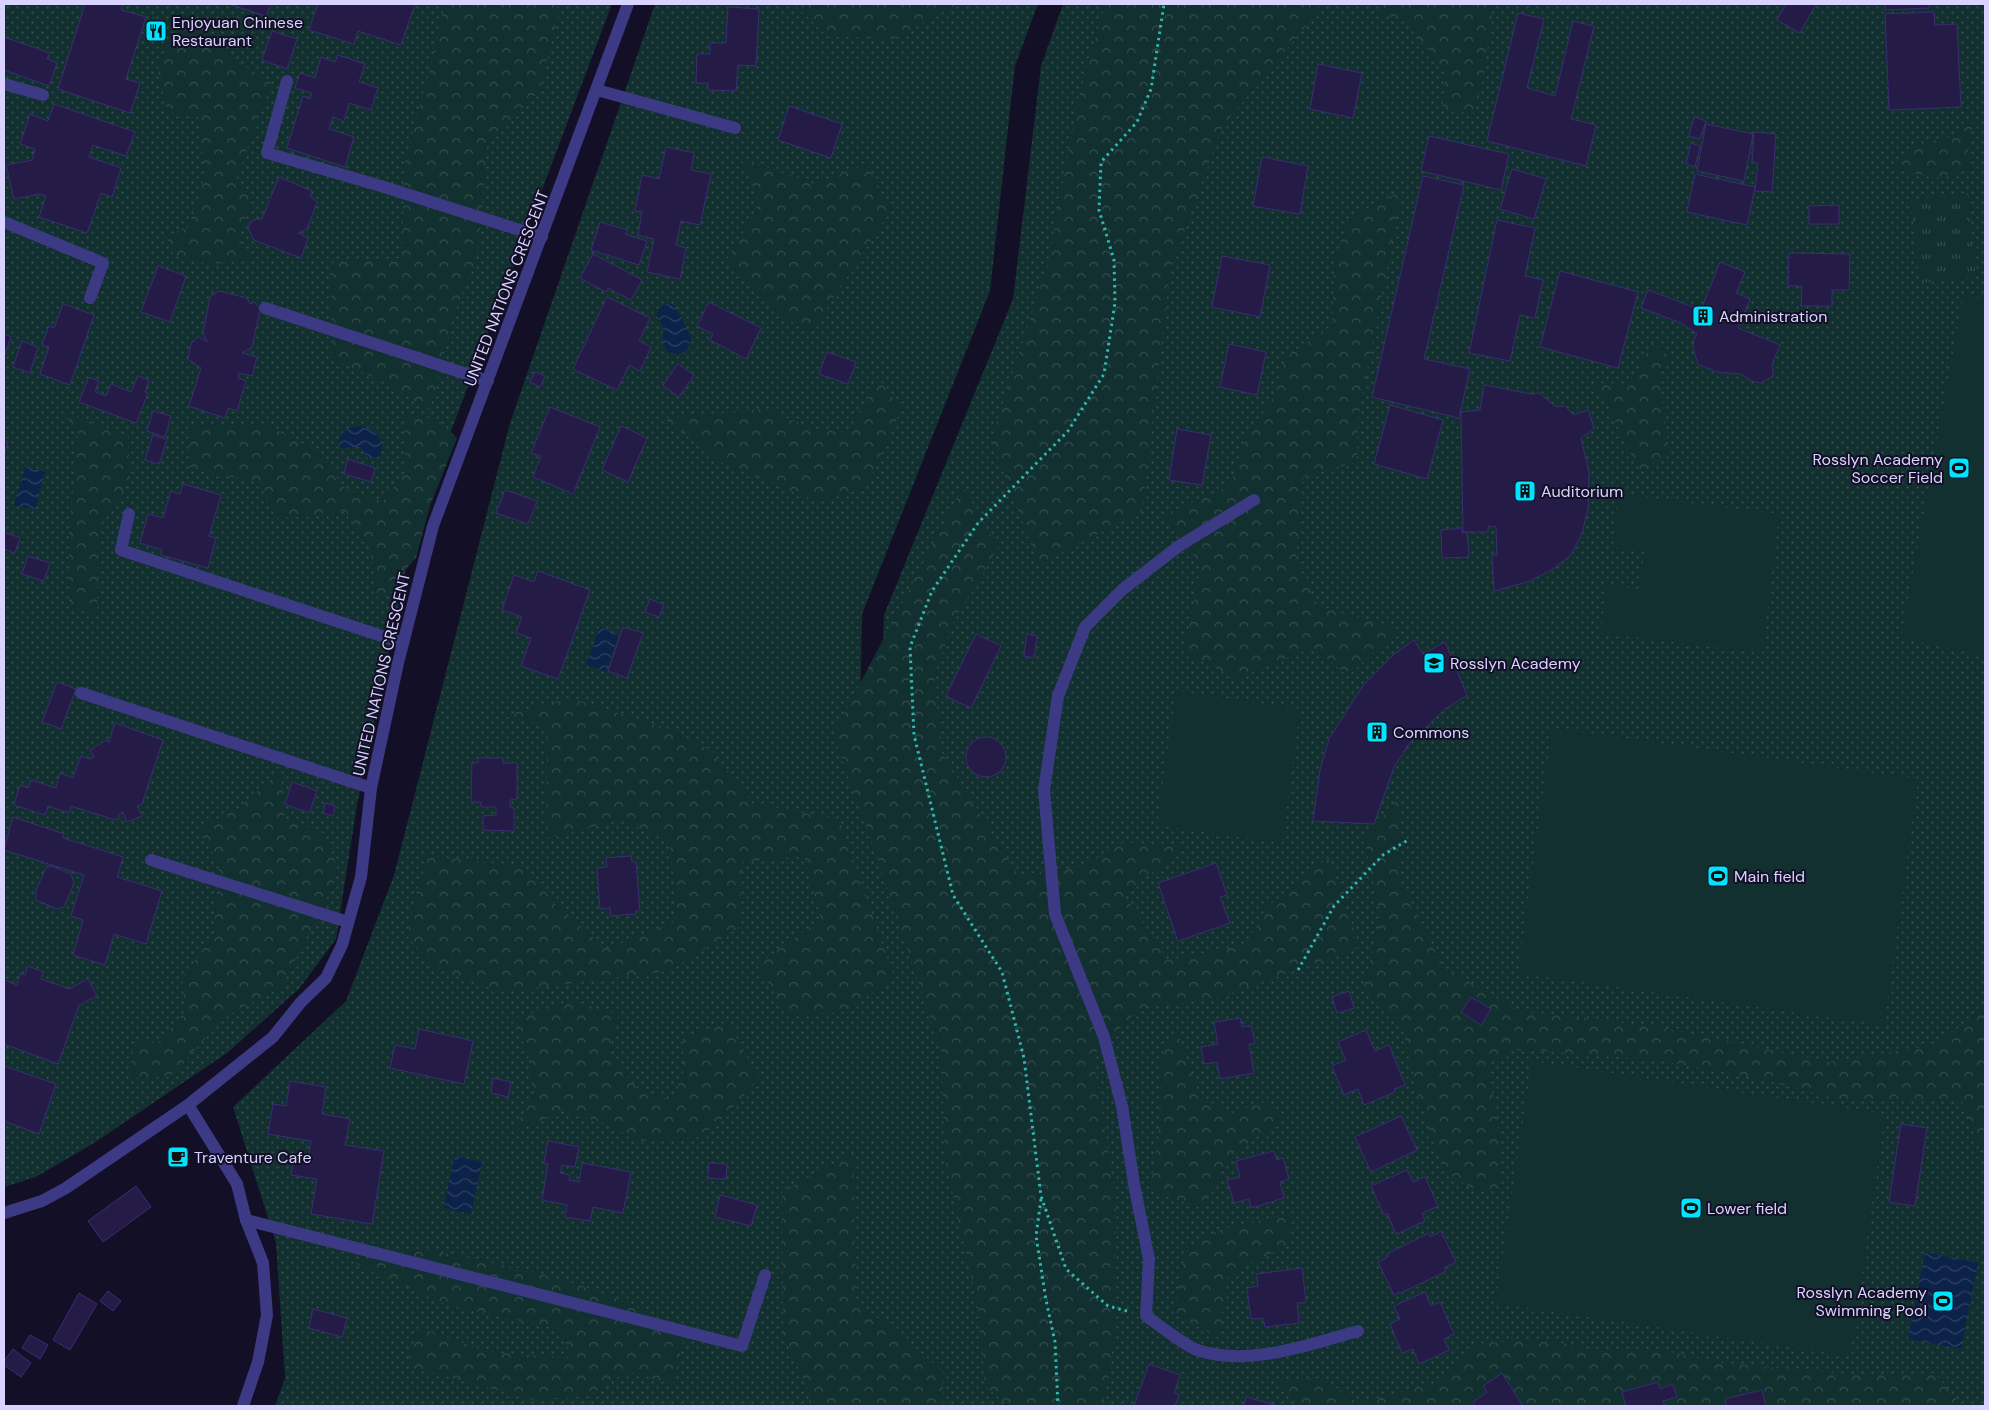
<svg xmlns="http://www.w3.org/2000/svg" width="1989" height="1410" font-family="'DM Sans',sans-serif">
  <style>
    .grass { fill: url(#grass-dots) }
    .forest { fill: url(#forest-crowns) }
    .park { fill: url(#park-tufts) }
    .pitch { fill: #12302f }
    .water { fill: url(#water-waves) }
    .building { fill: #241b47; stroke: #3b2d73 }
    .lines { fill: none; stroke-linecap: round; stroke-linejoin: round }
    .path { stroke: #2fb8b0; stroke-width: 3; stroke-dasharray: 2.5 4; stroke-linecap: butt }
    .lane { stroke: #3d3a85; stroke-width: 12 }
    .street { stroke: #3d3a85; stroke-width: 12 }
    .labels { text-anchor: middle; stroke-width: 4; stroke-linejoin: round; paint-order: stroke }
    .poi-label { font-size: 16px; fill: #d9d4ff; stroke: #130f26; text-anchor: start }
    .street-label { font-size: 16px; fill: #d9d4ff; stroke: #130f26 }
  </style>
  <defs>
    <pattern id="grass-dots" width="8" height="8" patternUnits="userSpaceOnUse" patternTransform="scale(1.25)"><rect width="8" height="8" fill="#12302f"/><path d="M2 2h.1M6 6h.1" fill="none" stroke="#344d4e" stroke-width="1.8" stroke-linecap="round"/></pattern>
    <pattern id="forest-crowns" width="20" height="18" patternUnits="userSpaceOnUse" patternTransform="scale(1.25)"><rect width="20" height="18" fill="#12302f"/><path d="M2 6a3 3 0 1 1 6 0M12 15a3 3 0 1 1 6 0" fill="none" stroke="#344d4e"/></pattern>
    <pattern id="park-tufts" width="24" height="20" patternUnits="userSpaceOnUse" patternTransform="scale(1.25)"><rect width="24" height="20" fill="#12302f"/><path d="M3 7l-1-3M5 7V3M7 7l1-3M15 17l-1-3M17 17v-4M19 17l1-3" fill="none" stroke="#344d4e"/></pattern>
    <pattern id="water-waves" width="16" height="10" patternUnits="userSpaceOnUse" patternTransform="scale(1.25)"><rect width="16" height="10" fill="#0c2248"/><path d="M0 5q4-4 8 0t8 0" fill="none" stroke="#2f4163"/></pattern>
  </defs>
  <rect width="100%" height="100%" fill="#130f26"/>
  <g class="grass">
    <path d="M4 4H612L415 527 357 805 336 939 299 989 227 1053 94 1143 36 1177 4 1187Z"/>
    <path d="M655 4H1038L1015 66 990 291 862 614 860 717 964 1071 1016 1364 1005 1406H275L285 1378 276 1243 233 1107 346 1001 394 875 510 423Z"/>
    <path d="M1063 4H1985V1406H1029L881 710 884 615 1013 299 1041 66Z"/>
  </g>
  <g class="forest">
    <path d="M445 4H552L560 9 539 91 487 145 478 253 453 317 430 410 384 382 332 359 330 263 402 258 404 164 430 70Z"/>
    <path d="M794 4H955L954 6 893 39 827 36Z"/>
    <path d="M1105 4H1317L1318 11 1222 127 1170 271 1142 511 1039 565 991 440 1048 264 1078 100Z"/>
    <path d="M1383 4H1491L1492 11 1484 76 1473 113 1442 111 1446 72 1404 20 1376 14Z"/>
    <path d="M188 12 234 59 271 83 236 181 253 194 239 240 254 260 209 264 174 255 166 236 189 227 205 175 198 117 167 112 157 64Z"/>
    <path d="M1974 116 1968 150 1971 169 1936 178 1893 169 1920 144 1954 136Z"/>
    <path d="M741 158 815 184 866 164 891 210 809 335 769 304 727 259 760 205Z"/>
    <path d="M1402 191 1358 418 1357 462 1303 477 1296 560 1317 605 1398 630 1348 676 1313 647 1236 679 1184 652 1201 566 1163 515 1230 486 1247 436 1274 397 1285 358 1332 325 1335 259 1349 217Z"/>
    <path d="M1652 343 1673 359 1659 372 1669 451 1641 472 1627 447 1606 401 1586 385 1606 383 1630 384Z"/>
    <path d="M878 377 901 410 866 488 816 501 723 463 664 418 766 409 811 428 848 433Z"/>
    <path d="M63 412 128 436 130 479 99 530 97 615 69 606V530L78 433Z"/>
    <path d="M404 415 437 419 457 438 430 506 416 558 378 600 369 543 343 511 322 516 275 518 261 481 219 475 189 467 188 425H267L319 452 346 490 383 501 406 472Z"/>
    <path d="M963 487 998 548 954 620 934 677 942 753 1018 875 1084 866 1124 842 1185 847 1124 895 1168 960 1246 945 1266 908 1328 858 1360 947 1215 999 1140 1008 1093 1056 1116 1201 1114 1341 1103 1406H1009L985 1386 978 1307 945 1159 941 1050 868 830 833 735Z"/>
    <path d="M569 698 669 729 712 751 753 804 839 819 895 980 839 1012 789 1016 757 965 821 919 804 856 743 862 738 928 669 971 502 992 436 969 406 935 426 856 525 866 554 903 606 949 677 921 670 841 619 820 547 838V727L503 716Z"/>
    <path d="M281 770 284 818 325 834 338 870 330 892 281 988 226 1016 170 1077 130 1078 134 1042 161 1041 185 1011 182 978 214 935 219 862 197 830 239 808Z"/>
    <path d="M1399 797 1398 876 1443 967 1519 1011 1659 1027 1829 1062 1935 1045 1981 1011 1985 1003V1164L1962 1101H1846L1761 1079 1656 1060 1556 1052 1512 1050 1488 1064 1499 1134 1502 1187 1475 1190 1443 1171 1419 1097 1401 1022 1363 987 1381 920 1364 840Z"/>
    <path d="M571 1001 619 1014 608 1054 637 1088 673 1101 684 1069 683 1037 728 1022 759 1079 726 1115 701 1137 638 1141 606 1124 563 1111 513 1132 534 1093 527 1050 511 1019Z"/>
    <path d="M1177 1031 1200 1097 1233 1113 1262 1102 1288 1117 1232 1153 1201 1208 1150 1191 1159 1131 1161 1056Z"/>
    <path d="M853 1153 856 1300 943 1371V1406H804L812 1398 783 1335 782 1192Z"/>
    <path d="M1294 1213 1287 1245 1228 1276 1219 1338 1174 1313 1186 1248 1222 1229Z"/>
    <path d="M419 1249C494 1262 568 1276 638 1308 654 1315 669 1327 684 1337L673 1385 627 1371 590 1395 538 1401 406 1366 419 1328 490 1352 573 1358 558 1329 450 1306 355 1263Z"/>
    <path d="M1543 1339 1601 1352 1661 1350 1718 1362 1794 1370 1870 1375 1934 1373 1960 1404 1957 1406H1298L1276 1382 1323 1378 1358 1403 1440 1382 1478 1344Z"/>
  </g>
  <path class="park" d="M1968 193 1976 277 1919 283 1911 199Z"/>
  <g class="pitch">
    <path d="M1964 294 1985 299V656L1901 638Z"/>
    <path d="M1619 494 1779 514 1762 653 1601 633 1607 585 1640 589 1644 552 1613 547Z"/>
    <path d="M1176 691 1300 709 1282 843 1157 825Z"/>
    <path d="M1552 728 1918 779 1884 1025 1518 973Z"/>
    <path d="M1532 1061 1885 1114 1850 1356 1496 1303Z"/>
  </g>
  <g class="water">
    <path d="M670 303 675 306 691 337 688 349 682 353C660 356 663 342 663 326 658 318 654 316 660 307Z"/>
    <path d="M362 426C377 430 388 443 378 458H368L360 447 341 448 338 443C341 430 349 427 362 426Z"/>
    <path d="M25 467 45 472 35 510 14 505Z"/>
    <path d="M600 627 619 635 606 672 586 664Z"/>
    <path d="M454 1156 482 1162 471 1214 444 1208Z"/>
    <path d="M1925 1252 1978 1263 1961 1349 1908 1339Z"/>
  </g>
  <g class="building">
    <path d="M85 4H123L121 10 146 17 126 79 140 83 130 113 58 89Z"/>
    <path d="M229 4H271L266 16Z"/>
    <path d="M318 4H415L401 45 358 31 354 44 309 30Z"/>
    <path d="M1786 4H1816L1800 33 1777 20Z"/>
    <path d="M1885 4H1929V8L1885 10Z"/>
    <path d="M728 7 759 9 756 66 738 65 736 91 708 90V83H696L697 54H710V43H726Z"/>
    <path d="M1934 12 1935 25 1957 24 1961 107 1889 110 1885 14Z"/>
    <path d="M1518 13 1544 19 1527 88 1555 96 1573 21 1594 26 1571 119 1596 125 1586 166 1487 141Z"/>
    <path d="M272 31 297 39 287 69 262 60Z"/>
    <path d="M4 37 50 53 47 59 57 63 49 86 4 70Z"/>
    <path d="M338 55 365 64 359 82 378 88 371 110 349 103 344 121 333 117 329 129 354 137 345 167 287 148 303 96 310 99 312 93 295 88 300 73 315 78 321 57 335 62Z"/>
    <path d="M1318 64 1362 73 1353 118 1310 109Z"/>
    <path d="M54 104 135 132 126 156 93 145 89 157 121 168 112 197 101 193 87 233 39 217 46 196 40 194 14 199 6 165 32 160 35 149 20 144 30 114 48 121Z"/>
    <path d="M789 106 842 124 831 158 778 140Z"/>
    <path d="M1694 117 1706 121 1700 139 1689 136Z"/>
    <path d="M1706 124 1753 134 1744 181 1697 171Z"/>
    <path d="M1754 132 1776 134 1772 192 1755 191 1758 163 1752 162Z"/>
    <path d="M1429 136 1509 154 1501 190 1421 171Z"/>
    <path d="M1691 143 1700 146 1695 167 1686 164Z"/>
    <path d="M666 147 694 153 691 170 711 174 700 225 681 221 676 245 686 248 680 279 647 272 654 239 638 235 642 212 635 211 642 175 659 179Z"/>
    <path d="M1262 157 1308 166 1300 214 1253 206Z"/>
    <path d="M1512 169 1546 179 1534 219 1500 209Z"/>
    <path d="M1695 174 1755 187 1747 225 1687 212Z"/>
    <path d="M1423 176 1464 185 1424 359 1470 369 1459 418 1372 397Z"/>
    <path d="M279 177 312 191 310 196 317 202 307 229 298 233 308 238 301 258 254 240 248 228 251 222 256 219H262Z"/>
    <path d="M1839 205V224H1809V206Z"/>
    <path d="M1497 220 1535 228 1525 276 1543 280 1535 318 1520 315 1510 361 1469 353Z"/>
    <path d="M600 222 627 230 625 234 647 241 639 265 591 250Z"/>
    <path d="M1789 253 1850 254 1849 290H1832V306H1801L1802 286H1788Z"/>
    <path d="M593 254 642 280 631 300 608 288 606 292 580 278Z"/>
    <path d="M1222 256 1270 265 1260 317 1212 307Z"/>
    <path d="M1720 262 1745 272 1736 293 1750 299 1738 328 1780 345 1772 364 1773 376 1761 383 1752 381 1741 374 1717 372 1698 364 1693 348 1694 339 1697 334 1681 323 1641 308 1648 290 1701 310Z"/>
    <path d="M158 266 186 276 170 322 141 312Z"/>
    <path d="M1560 271 1638 292 1618 368 1540 347Z"/>
    <path d="M219 291 247 298 250 304 255 302 260 310 252 347 242 353 257 357 252 376 239 373 238 378 246 381 237 411 228 408 225 418 189 406 201 368 188 359 191 344 198 337 208 342 203 334 210 297Z"/>
    <path d="M607 297 650 318 639 341 651 347 640 371 629 365 617 390 573 369Z"/>
    <path d="M709 302 761 328 746 359 710 340 713 334 697 326Z"/>
    <path d="M63 304 94 315 70 385 40 374 49 347 42 345 49 326 54 328Z"/>
    <path d="M4 334 11 337 4 357Z"/>
    <path d="M22 341 38 347 30 373 13 367Z"/>
    <path d="M1229 344 1266 352 1257 395 1220 387Z"/>
    <path d="M827 352 856 362 848 384 819 374Z"/>
    <path d="M678 364 694 375 679 397 663 385Z"/>
    <path d="M535 372 545 376 540 387 530 382Z"/>
    <path d="M138 376 149 380 145 392 148 393 136 423 79 402 89 377 99 381 95 392 106 396 111 384 131 392Z"/>
    <path d="M1484 385 1531 394 1539 393 1556 407 1565 406 1574 415 1588 410 1594 428 1581 438 1589 473 1588 509 1582 533 1571 555 1553 569 1530 581 1494 591 1492 555H1497L1496 527 1488 526V532H1463L1461 412 1480 410Z"/>
    <path d="M1390 405 1443 420 1427 479 1374 464Z"/>
    <path d="M550 407 600 427 573 494 533 477 541 456 531 453Z"/>
    <path d="M153 411 171 416 165 437 147 431Z"/>
    <path d="M621 426 647 438 628 482 602 470Z"/>
    <path d="M1177 429 1211 435 1202 485 1169 480Z"/>
    <path d="M153 435 167 440 159 464 145 460Z"/>
    <path d="M4 441 8 442 4 456Z"/>
    <path d="M348 459 375 468 371 482 344 474Z"/>
    <path d="M183 484 221 495 209 536 216 538 208 568 161 555 162 550 140 543 148 514 163 518 171 491 180 494Z"/>
    <path d="M505 490 537 501 528 524 496 513Z"/>
    <path d="M1462 528V533L1467 532 1469 557 1442 558 1441 530Z"/>
    <path d="M4 532 20 538 15 553 4 549Z"/>
    <path d="M28 556 50 563 44 581 22 574Z"/>
    <path d="M538 571 590 590 558 679 521 666 531 638 516 633 522 617 502 610 514 575 534 582Z"/>
    <path d="M650 599 664 605 659 617 645 612Z"/>
    <path d="M623 627 643 633 627 678 608 671Z"/>
    <path d="M976 634 1001 646 971 708 946 696Z"/>
    <path d="M1027 634 1037 636 1034 658 1024 656Z"/>
    <path d="M1414 640 1423 654 1445 642 1467 695 1445 709 1408 745 1394 767 1374 824 1313 821 1320 770 1329 739 1363 686 1392 656Z"/>
    <path d="M57 682 76 689 61 729 42 722Z"/>
    <path d="M115 723 163 740 142 804 137 806 142 816 127 822 123 812 119 814V819H112L71 806 69 813 48 806 45 815 14 805 20 785 28 788 31 780 56 788 60 773 73 778 81 756 90 759 94 757 90 750 107 740 109 743Z"/>
    <circle cx="986" cy="757" r="20"/>
    <path d="M478 758H503V763H517V799L510 800V807L514 808V831L483 830V816L496 815V807H481V802H471L472 763H478Z"/>
    <path d="M292 782 317 791 309 813 285 804Z"/>
    <path d="M325 803 335 806 333 816 323 813Z"/>
    <path d="M13 817 64 834 63 838 123 857 117 877 162 891 146 944 114 934 105 965 73 955 83 920 71 916 84 875 4 850Z"/>
    <path d="M631 856 632 862H636L640 911H635L636 914 611 916 610 908 600 909 597 868 607 867 606 858Z"/>
    <path d="M1216 863 1227 895 1220 897 1230 923 1178 941 1158 883Z"/>
    <path d="M51 866 71 874 74 883 64 907 57 909 36 900V890L46 868Z"/>
    <path d="M28 966 43 972 41 979 69 989 88 979 97 996 79 1005 58 1064 4 1044V980L17 985 20 974 25 975Z"/>
    <path d="M1349 991 1354 1008 1337 1013 1332 997Z"/>
    <path d="M1471 997 1491 1009 1481 1025 1461 1012Z"/>
    <path d="M1240 1018 1242 1027 1251 1026 1255 1043 1249 1044 1254 1073 1220 1079 1217 1062 1204 1064 1201 1047 1218 1044 1214 1022Z"/>
    <path d="M419 1029 473 1041 464 1084 390 1068 395 1045 415 1049Z"/>
    <path d="M1366 1030 1375 1051 1389 1045 1405 1085 1394 1089 1395 1092 1364 1105 1358 1089 1344 1095 1332 1066 1346 1060 1338 1042Z"/>
    <path d="M4 1066 56 1084 39 1134 4 1121Z"/>
    <path d="M493 1078 511 1082 508 1097 491 1093Z"/>
    <path d="M290 1081 326 1087 322 1114 350 1119 345 1145 384 1151 372 1224 311 1214 317 1179 291 1175 294 1158 308 1160 311 1141 268 1134 273 1104 286 1106Z"/>
    <path d="M1401 1116 1417 1150 1371 1172 1355 1137Z"/>
    <path d="M1901 1124 1927 1128 1915 1206 1889 1202Z"/>
    <path d="M548 1141 579 1147 575 1167 562 1165 560 1173 570 1175 569 1180 579 1182 582 1163 631 1172 623 1213 593 1207 590 1221 565 1217 567 1205 542 1200 548 1164 544 1163Z"/>
    <path d="M1274 1151 1277 1160 1283 1158 1289 1179 1280 1182 1284 1198 1251 1208 1249 1199 1234 1203 1227 1180 1240 1177 1236 1161Z"/>
    <path d="M709 1163 727 1164 726 1179 708 1178Z"/>
    <path d="M1407 1170 1413 1182 1425 1177 1438 1206 1422 1213 1425 1221 1396 1234 1387 1213 1384 1215 1371 1186Z"/>
    <path d="M136 1186 151 1207 103 1242 88 1221Z"/>
    <path d="M720 1195 757 1205 751 1226 715 1217Z"/>
    <path d="M1441 1231 1456 1262 1444 1268 1446 1271 1401 1293 1400 1292 1394 1295 1378 1262 1388 1257 1387 1254 1429 1233 1430 1237Z"/>
    <path d="M1302 1268 1306 1302 1297 1303 1299 1323 1265 1327 1263 1318 1251 1319 1247 1288 1258 1286 1257 1274Z"/>
    <path d="M108 1291 121 1301 113 1311 100 1301Z"/>
    <path d="M1425 1292 1431 1306 1440 1302 1454 1334 1444 1339 1449 1350 1419 1364 1413 1349 1402 1353 1390 1324 1400 1319 1394 1306Z"/>
    <path d="M79 1293 97 1304 70 1350 53 1340Z"/>
    <path d="M313 1309 347 1318 342 1337 309 1328Z"/>
    <path d="M30 1335 48 1345 40 1359 22 1348Z"/>
    <path d="M13 1349 31 1363 21 1377 4 1365V1361Z"/>
    <path d="M1149 1364 1180 1375 1174 1393 1179 1395 1175 1406H1134Z"/>
    <path d="M1502 1373 1523 1406H1475L1473 1402 1487 1392 1483 1386Z"/>
    <path d="M1658 1382 1660 1389 1673 1384 1677 1397 1663 1401 1665 1406H1626L1622 1392Z"/>
    <path d="M1762 1390 1766 1406H1727L1725 1399Z"/>
    <path d="M1246 1397 1276 1405 1244 1406Z"/>
  </g>
  <g class="lines">
    <g class="path">
      <path d="M1298 970 1334 906 1383 855 1408 840"/>
      <path d="M1041 1199 1036 1236 1046 1300 1055 1342 1058 1406"/>
      <path d="M1127 1311 1108 1306 1066 1269 1041 1196 1024 1058 1002 972 953 895 914 735 910 647 932 591 978 523 1068 431 1104 374 1115 303 1114 260 1099 210 1101 162 1137 122 1151 89 1164 4"/>
    </g>
    <g class="lane">
      <path d="M287 81 267 153 381 186 542 237"/>
      <path d="M4 84 43 95"/>
      <path d="M597 90 735 128"/>
      <path d="M4 222 103 263 90 298"/>
      <path d="M265 308 488 381"/>
      <path d="M1254 500 1179 546 1122 590 1085 627 1058 696 1044 790 1055 914 1104 1037 1122 1106 1134 1184 1149 1259 1146 1316C1158 1324 1184 1345 1197 1350 1248 1367 1309 1345 1358 1331"/>
      <path d="M129 514 121 550 403 643"/>
      <path d="M81 693 371 788"/>
      <path d="M151 860 348 922"/>
    </g>
    <g class="street">
      <path d="M188 1105 237 1184 246 1220 263 1263 267 1315 258 1362 243 1406"/>
      <path d="M4 1213 42 1201 66 1188 188 1105 273 1037 301 1002 326 978 342 945 361 877 371 788 398 663 433 526 628 4"/>
      <path d="M246 1220 742 1346 765 1275"/>
    </g>
  </g>
  <defs>
    <g id="restaurant-square" transform="scale(1.125)"><rect x="-9" y="-9" width="18" height="18" rx="4" fill="#00e5ff" stroke="#130f26"/><path d="M-5-6h1v4h1v-4h1v4h1v-4h1v5L-1.5 .5V6h-2V.5L-5-1ZM5-6V6H3V1.5H1.5Q1.5-4 5-6Z" fill="#111"/></g>
    <g id="building-square" transform="scale(1.125)"><rect x="-9" y="-9" width="18" height="18" rx="4" fill="#00e5ff" stroke="#130f26"/><path d="M-4-6H4V6H1V3H-1V6H-4ZM-2.5-4.3h1.7v1.8h-1.7ZM.8-4.3h1.7v1.8H.8ZM-2.5-1h1.7V.8h-1.7ZM.8-1h1.7V.8H.8Z" fill="#111"/></g>
    <g id="stadium-square" transform="scale(1.125)"><rect x="-9" y="-9" width="18" height="18" rx="4" fill="#00e5ff" stroke="#130f26"/><path d="M0-5a6.5 5 0 1 0 0 10a6.5 5 0 1 0 0-10ZM-3.5-1.8h7v3.6h-7Z" fill="#111"/></g>
    <g id="school-square" transform="scale(1.125)"><rect x="-9" y="-9" width="18" height="18" rx="4" fill="#00e5ff" stroke="#130f26"/><path d="M0-5L7-2L0 1L-7-2ZM-4 1L0 2.5L4 1V4Q0 6-4 4Z" fill="#111"/></g>
    <g id="cafe-square" transform="scale(1.125)"><rect x="-9" y="-9" width="18" height="18" rx="4" fill="#00e5ff" stroke="#130f26"/><path d="M-5.5-4.5H6V0H3Q3 3.5 0 3.5H-2.5Q-5.5 3.5-5.5 0ZM3-3.2v2h1.7v-2ZM-6 4.5H4V6H-6Z" fill="#111"/></g>
  </defs>
  <g fill-rule="evenodd">
    <use href="#restaurant-square" x="156" y="31"/>
    <use href="#building-square" x="1703" y="316"/>
    <use href="#stadium-square" x="1959" y="468"/>
    <use href="#building-square" x="1525" y="491"/>
    <use href="#school-square" x="1434" y="663"/>
    <use href="#building-square" x="1377" y="732"/>
    <use href="#stadium-square" x="1718" y="876"/>
    <use href="#cafe-square" x="178" y="1157"/>
    <use href="#stadium-square" x="1691" y="1208"/>
    <use href="#stadium-square" x="1943" y="1301"/>
  </g>
  <g class="labels">
    <g class="poi-label">
      <text x="172" y="28">Enjoyuan Chinese<tspan x="172" dy="18">Restaurant</tspan></text>
      <text x="1719" y="322">Administration</text>
      <text x="1943" y="465" text-anchor="end">Rosslyn Academy<tspan x="1943" dy="18">Soccer Field</tspan></text>
      <text x="1541" y="497">Auditorium</text>
      <text x="1450" y="669">Rosslyn Academy</text>
      <text x="1393" y="738">Commons</text>
      <text x="1734" y="882">Main field</text>
      <text x="194" y="1163">Traventure Cafe</text>
      <text x="1707" y="1214">Lower field</text>
      <text x="1927" y="1298" text-anchor="end">Rosslyn Academy<tspan x="1927" dy="18">Swimming Pool</tspan></text>
    </g>
    <g class="street-label">
      <text transform="translate(506 288) rotate(-69)" y="6">UNITED NATIONS CRESCENT</text>
      <text transform="translate(381 674) rotate(-77)" y="6">UNITED NATIONS CRESCENT</text>
    </g>
  </g>
  <rect width="1989" height="1410" fill="none" stroke="#d9d4ff" stroke-width="10"/>
</svg>
